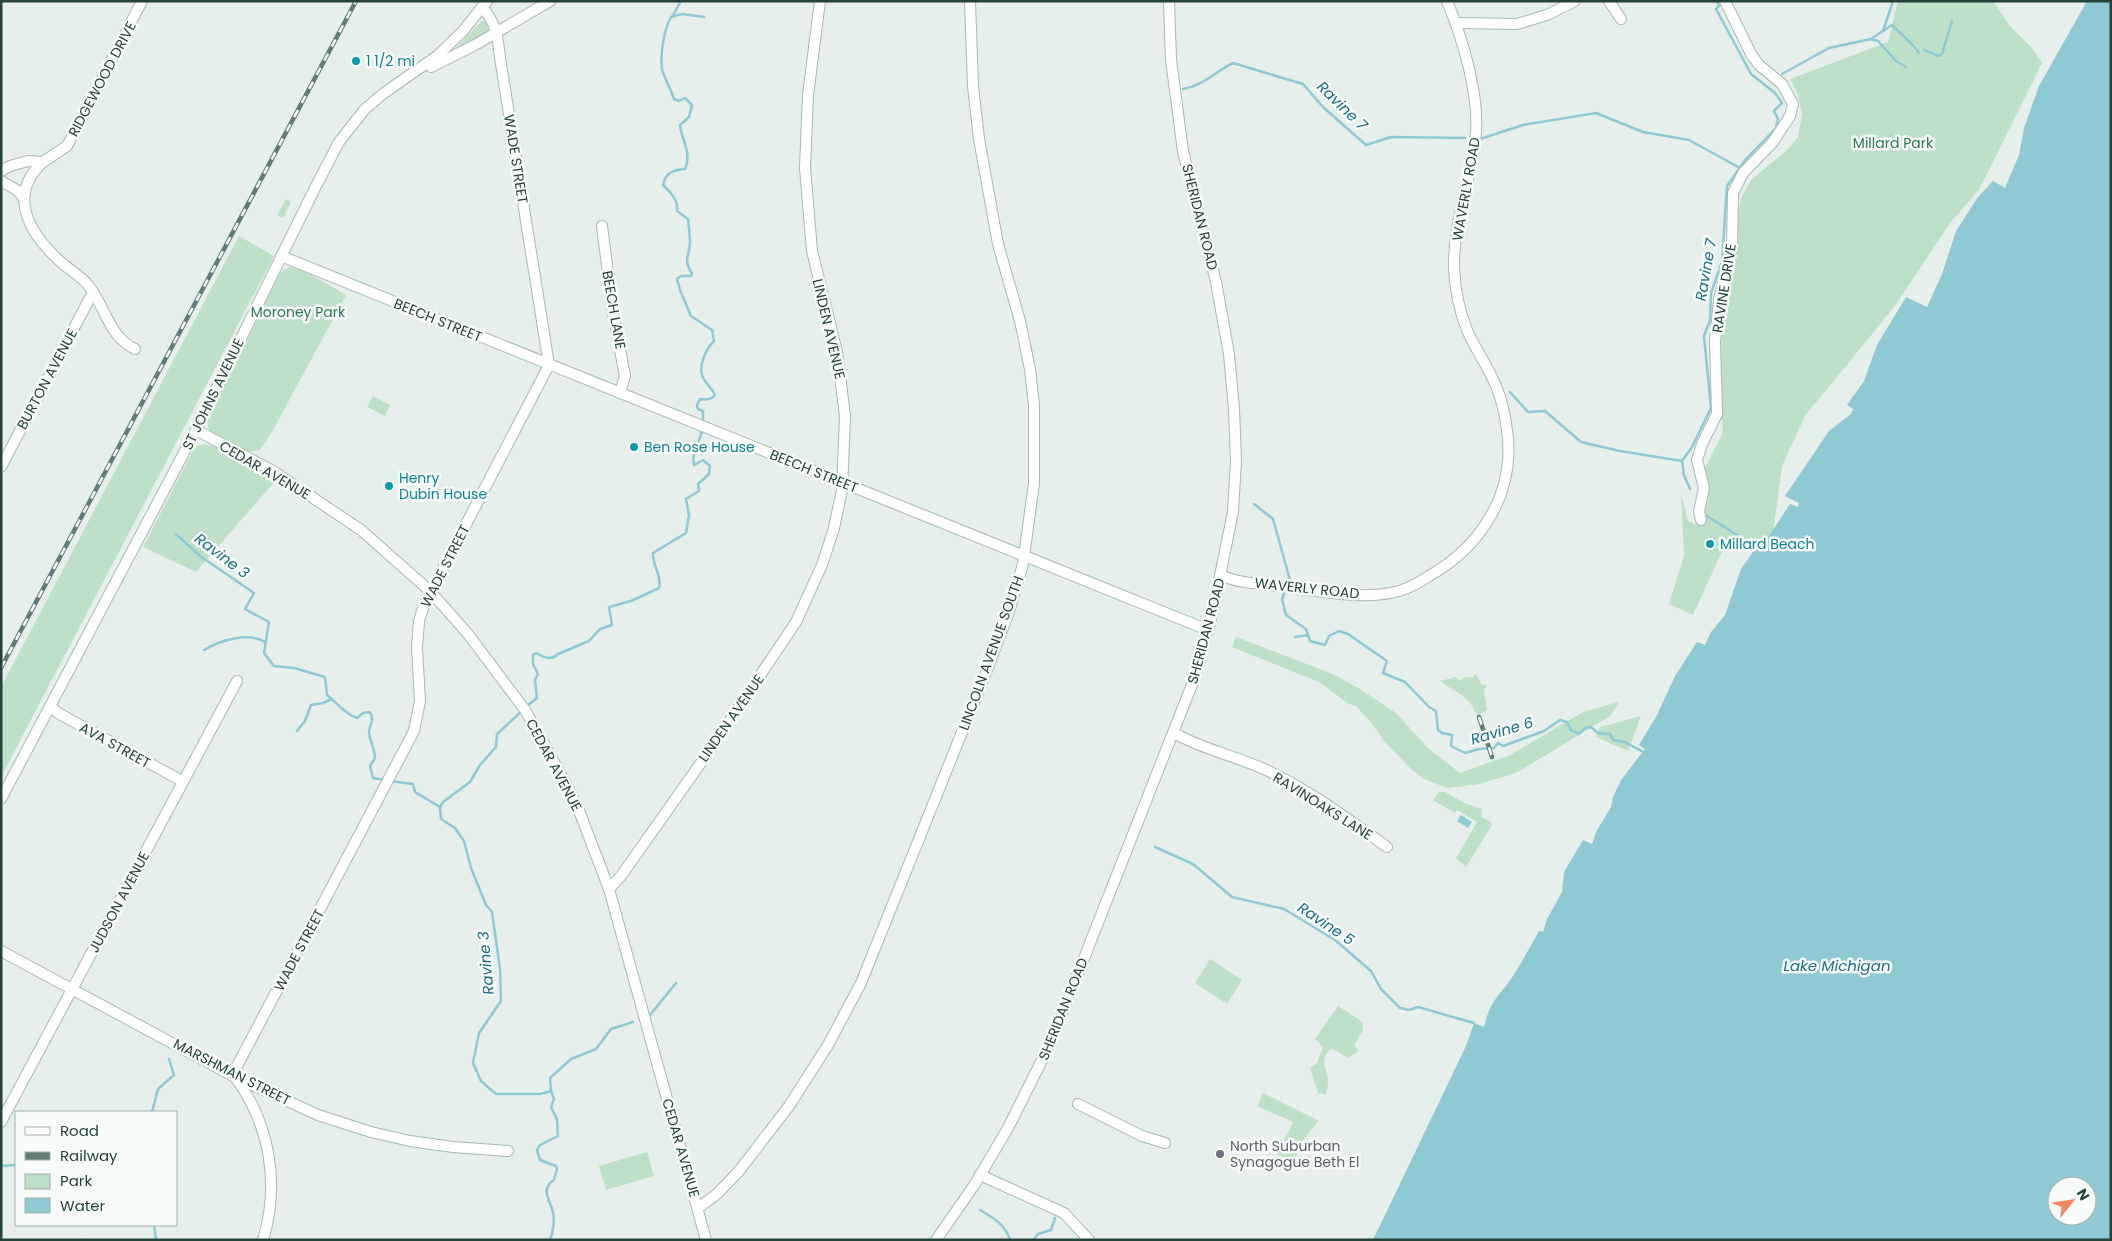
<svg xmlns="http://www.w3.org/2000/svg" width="2112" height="1241" font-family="Poppins,sans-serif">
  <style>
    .green { fill: #bfe0c8 }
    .water { fill: #8ec9d4; fill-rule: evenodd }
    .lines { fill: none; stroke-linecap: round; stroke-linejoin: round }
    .stream { stroke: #8ec9d4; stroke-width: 2.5 }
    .minor-casing { stroke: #a8b8b2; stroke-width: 12 }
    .minor { stroke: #fff; stroke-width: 10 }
    .rail-casing { stroke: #5f7d75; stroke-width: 4.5 }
    .rail { stroke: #f7fbf9; stroke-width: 2.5; stroke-dasharray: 8; stroke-linecap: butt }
    .culture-dot { fill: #0f9aa8; stroke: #f7fbf9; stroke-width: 2 }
    .worship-dot { fill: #6b7280; stroke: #f7fbf9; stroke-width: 2 }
    .labels { text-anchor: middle; stroke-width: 5; stroke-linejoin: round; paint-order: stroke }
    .culture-label { font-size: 14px; fill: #0d838f; stroke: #f7fbf9; text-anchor: start }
    .street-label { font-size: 14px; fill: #24423a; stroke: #f7fbf9 }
    .park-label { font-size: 14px; fill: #2d7a4b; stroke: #f7fbf9 }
    .worship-label { font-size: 14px; fill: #5b616d; stroke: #f7fbf9; text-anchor: start }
    .water-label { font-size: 15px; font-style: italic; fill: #1c6f80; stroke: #f7fbf9 }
  </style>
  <rect width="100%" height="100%" fill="#e6efeb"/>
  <g class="green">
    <path d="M1898 1H1993L2010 26 2032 48 2042 63 1979 190 1950 223 1895 306 1805 416 1782 466 1772 541 1725 545 1693 615 1669 604 1684 556 1681 494 1688 521 1696 525 1709 501 1705 468 1723 433 1720 392 1722 321 1741 198 1751 180 1787 150 1798 137 1802 114 1798 95 1790 79 1888 42Z"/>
    <path d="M482 21 486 22 489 32 453 51Z"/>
    <path d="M286 199 291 202 283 218 277 215Z"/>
    <path d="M239 236 274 256 1 777V687Z"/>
    <path d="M290 267 305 271 346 295 272 432 260 450 247 452 215 436 209 430 207 422 279 275 282 271Z"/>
    <path d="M373 396 390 405 385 416 367 407Z"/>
    <path d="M203 444 221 448 276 480 196 572 143 547 195 447Z"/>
    <path d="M1236 637 1333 674 1360 689 1396 713 1429 749 1460 773 1510 755 1583 712 1619 702 1610 716 1518 772 1480 784 1447 788 1424 779 1411 769 1384 741 1373 725 1356 706 1349 704 1319 682 1232 647Z"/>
    <path d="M1476 674 1481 684 1487 686 1484 690 1487 710 1477 716C1470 696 1456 693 1440 681L1456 677 1459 681 1466 677 1472 678Z"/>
    <path d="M1641 716 1628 751 1596 737 1600 727Z"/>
    <path d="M1439 792H1445L1464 803 1482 809 1481 817 1490 821 1492 825 1466 867 1456 858 1477 822 1457 810 1455 813 1433 800Z"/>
    <path d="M1210 959 1242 980 1227 1004 1195 983Z"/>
    <path d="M1338 1006 1363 1022V1030L1354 1045 1359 1051 1348 1058 1331 1048C1318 1062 1328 1069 1328 1083 1328 1087 1326 1091 1326 1095L1318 1093 1310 1068 1317 1063 1323 1047 1315 1039Z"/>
    <path d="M1263 1093 1319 1121 1299 1145 1295 1162 1277 1154 1280 1147 1273 1144 1275 1139 1283 1143 1293 1122 1257 1106Z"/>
    <path d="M647 1152 654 1176 606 1190 599 1166Z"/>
  </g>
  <g class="water">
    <path d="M2087 1H2111V1240H1373L1466 1046 1474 1023 1484 1027C1491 999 1498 998 1513 976 1522 961 1531 946 1539 931L1543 932 1547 919 1562 892 1564 872 1583 840 1592 844 1596 832 1611 807 1613 797 1621 780 1645 749 1639 745 1657 715 1675 676 1697 642 1705 645 1711 632 1725 615 1741 569 1757 546 1761 548 1790 504 1798 507 1799 503 1785 496 1829 431 1851 414 1853 409 1847 405 1864 381 1877 345 1906 297 1927 307 1942 274 1956 231 1978 197 1993 181 2005 188 2019 155 2024 128 2039 86ZM2057 1186H2087V1216H2057Z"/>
    <path d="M1461 815 1472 822 1468 828 1457 821Z"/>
  </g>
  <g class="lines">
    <g class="stream">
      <path d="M672 17 681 1"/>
      <path d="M1883 31 1893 1"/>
      <path d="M1871 39 1878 41 1896 61 1906 67"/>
      <path d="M1924 50 1939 56 1942 54 1952 21"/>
      <path d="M1782 74 1829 48 1871 39 1892 25C1901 34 1912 43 1919 53"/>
      <path d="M1183 89C1203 86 1216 71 1233 63L1303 84 1323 107 1366 145 1391 137 1465 138"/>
      <path d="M1480 139 1523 125 1596 113 1643 132 1689 140 1740 168"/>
      <path d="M1510 392 1528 412 1545 411 1581 442 1620 451 1682 461"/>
      <path d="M703 424V411L698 409 697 405 700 399C706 400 711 400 715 395 712 388 704 382 702 375 699 364 706 349 714 341L712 330 691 316 680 290 677 279 681 276H691L692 273C683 260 689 256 690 243 690 235 689 227 688 219L677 211C679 200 670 192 663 185 666 172 673 170 685 169 692 153 682 141 680 125L689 117 692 105 685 98 679 101 674 99C671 89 664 78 662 69 660 53 664 30 671 17L682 14 704 17"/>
      <path d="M1690 489 1684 475 1682 461 1692 447 1711 408 1704 336 1710 320 1711 293 1722 262 1727 186 1746 159 1776 128 1778 119 1774 111 1782 103 1775 93 1751 74 1716 9 1719 6 1717 1"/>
      <path d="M1254 504 1273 519 1290 580"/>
      <path d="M1707 516 1756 547"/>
      <path d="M176 534 200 556 254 593 245 609 269 622 264 653 274 666 294 668 325 677 327 695C337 703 345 714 357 718L363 713 370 712C375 721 369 724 369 733 370 741 375 750 375 758L370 766 373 778 385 780"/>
      <path d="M1284 594 1282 599 1286 615 1306 629 1310 641 1325 645 1329 636 1339 631 1348 634 1387 661 1383 673 1405 682 1429 707 1436 711 1438 730 1442 733 1452 735 1451 746 1465 753 1479 749 1494 748 1498 743 1503 746 1544 731 1560 720 1567 722 1571 730 1579 734 1585 728 1591 727 1598 733 1610 734 1613 740 1625 742 1643 752"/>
      <path d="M1295 637 1308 635"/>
      <path d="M204 650C221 640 248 632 265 642"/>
      <path d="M527 706 537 698 535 680 538 674 533 664V655L536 653C544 657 551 661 558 654L589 641 600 629 612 625 609 607 631 601 659 588C662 574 652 566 653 553L686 533 689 515 686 499 699 491 698 484 709 474 710 466 703 460 694 465C691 451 701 442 702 429"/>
      <path d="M297 731 305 721 311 705 323 703 332 699"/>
      <path d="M390 781 413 784 415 792 440 807 441 819 455 828 464 841 471 868 486 905 492 912 500 969 501 1001 479 1033 473 1063 481 1081 496 1094H540L551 1091 554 1099 551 1107 557 1119 558 1136 540 1145 537 1150 540 1160 556 1166 557 1169 554 1180C540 1188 550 1201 553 1212 555 1219 553 1233 550 1240"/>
      <path d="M440 807 443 802 470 782 480 765 496 747 497 734 523 710"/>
      <path d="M1155 847 1193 864 1232 897 1284 909 1335 940 1371 971 1381 989 1400 1008 1409 1010 1418 1007 1474 1023"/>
      <path d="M650 1015 676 983"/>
      <path d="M551 1091 550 1078 571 1059 596 1049 611 1029 633 1022"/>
      <path d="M152 1112 158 1089 174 1075 169 1059"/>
      <path d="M1 1166 16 1165"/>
      <path d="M980 1210C992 1217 1006 1225 1010 1240"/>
      <path d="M154 1225 156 1240"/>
      <path d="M81 1240H88"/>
      <path d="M1033 1240 1038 1234 1051 1230 1055 1218"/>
    </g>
    <g class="minor-casing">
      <g id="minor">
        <path d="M1609 1 1621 19"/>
        <path d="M1456 23 1517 24 1547 15 1575 1"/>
        <path d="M431 67 475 45 550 1"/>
        <path d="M43 162C6 196 30 235 62 263 70 270 81 276 88 285 106 307 108 336 135 349"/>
        <path d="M1 171 10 166 28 161 43 162 67 146 142 1"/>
        <path d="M1 181 17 190 23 197"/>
        <path d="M602 226 613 313 625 376 620 393"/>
        <path d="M281 256 1208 630"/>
        <path d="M196 430 273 471 361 530 430 591 468 634 525 710 564 780 578 808 609 889 706 1240"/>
        <path d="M1 467 93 292"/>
        <path d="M1701 520 1699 512 1704 488 1697 460 1702 444 1717 414 1715 341 1719 299 1732 249 1733 193 1743 173 1773 142 1790 116 1793 104 1782 84 1759 65 1751 54 1725 1"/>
        <path d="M1220 575C1240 584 1265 584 1286 587 1323 591 1363 601 1399 591 1409 588 1420 582 1429 576 1482 546 1516 492 1507 430 1505 415 1502 400 1496 386 1488 366 1475 349 1467 330 1459 310 1455 289 1454 268 1453 222 1472 178 1476 132 1479 93 1462 37 1447 1"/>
        <path d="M50 706 58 713 182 781"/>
        <path d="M1174 733C1202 749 1235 756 1264 769 1308 789 1348 819 1387 847"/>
        <path d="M1 799 196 430 315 188 339 142 365 109 384 93 437 56 463 31 487 1"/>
        <path d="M609 889 621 876 710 750 796 622 822 565 834 528 842 490 845 416 837 352 812 251 805 168 808 95 820 1"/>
        <path d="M1 951 235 1077 318 1115 371 1132 410 1141 453 1147 508 1151"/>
        <path d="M1078 1104 1142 1136 1165 1143"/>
        <path d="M1 1122 237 681"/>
        <path d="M980 1175 1064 1213 1089 1240"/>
        <path d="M698 1208 717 1194 739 1171 789 1106 828 1045 861 983 989 665 1010 609 1023 564 1034 483V406L1030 369 1020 321 998 244 979 139 973 86 970 1"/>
        <path d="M263 1240C280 1184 270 1124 235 1077L237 1066 414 731 420 701 417 647 419 621 424 605 549 365 501 64C497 39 499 28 483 8"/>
        <path d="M936 1240 975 1184 1008 1128 1051 1042 1193 682 1212 615 1233 512 1236 461 1234 409 1229 354 1216 282 1183 151 1171 60 1169 1"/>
      </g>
    </g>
    <use href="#minor" class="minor"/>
    <g class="rail-casing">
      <g id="rail">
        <path d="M1 668 356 1"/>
        <path d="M1479 717 1492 757"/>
      </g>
    </g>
    <use href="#rail" class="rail"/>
  </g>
  <g class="culture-dot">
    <circle cx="356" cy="61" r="5"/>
    <circle cx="634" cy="447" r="5"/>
    <circle cx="389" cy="486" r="5"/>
    <circle cx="1710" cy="544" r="5"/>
  </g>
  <circle class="worship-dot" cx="1220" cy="1154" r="5"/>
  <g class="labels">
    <g class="culture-label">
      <text x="366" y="66">1 1/2 mi</text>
      <text x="644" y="452">Ben Rose House</text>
      <text x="399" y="483">Henry<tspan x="399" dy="16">Dubin House</tspan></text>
      <text x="1720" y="549">Millard Beach</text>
    </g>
    <g class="street-label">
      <text transform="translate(102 79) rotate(-62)" y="5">RIDGEWOOD DRIVE</text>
      <text transform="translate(516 159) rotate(81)" y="5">WADE STREET</text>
      <text transform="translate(1466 189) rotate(-80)" y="5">WAVERLY ROAD</text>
      <text transform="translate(1200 217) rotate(76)" y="5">SHERIDAN ROAD</text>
      <text transform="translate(1724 288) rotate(-81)" y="5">RAVINE DRIVE</text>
      <text transform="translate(614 310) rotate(80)" y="5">BEECH LANE</text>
      <text transform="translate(438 320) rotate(22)" y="5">BEECH STREET</text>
      <text transform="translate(829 329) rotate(77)" y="5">LINDEN AVENUE</text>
      <text transform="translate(47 379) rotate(-62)" y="5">BURTON AVENUE</text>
      <text transform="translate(213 394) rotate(-64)" y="5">ST JOHNS AVENUE</text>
      <text transform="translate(265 470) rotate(30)" y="5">CEDAR AVENUE</text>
      <text transform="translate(814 471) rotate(22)" y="5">BEECH STREET</text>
      <text transform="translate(445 566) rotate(-63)" y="5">WADE STREET</text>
      <text transform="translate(1307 588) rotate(6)" y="5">WAVERLY ROAD</text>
      <text transform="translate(1206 631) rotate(-75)" y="5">SHERIDAN ROAD</text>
      <text transform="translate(991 653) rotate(-70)" y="5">LINCOLN AVENUE SOUTH</text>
      <text transform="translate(731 718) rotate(-55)" y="5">LINDEN AVENUE</text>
      <text transform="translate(115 745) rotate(29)" y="5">AVA STREET</text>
      <text transform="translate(554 765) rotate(62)" y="5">CEDAR AVENUE</text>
      <text transform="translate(1323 806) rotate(32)" y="5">RAVINOAKS LANE</text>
      <text transform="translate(119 902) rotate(-62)" y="5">JUDSON AVENUE</text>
      <text transform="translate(299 950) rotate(-62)" y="5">WADE STREET</text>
      <text transform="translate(1063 1009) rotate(-68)" y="5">SHERIDAN ROAD</text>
      <text transform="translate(232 1072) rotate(27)" y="5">MARSHMAN STREET</text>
      <text transform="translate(681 1148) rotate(74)" y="5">CEDAR AVENUE</text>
    </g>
    <g class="park-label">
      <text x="1893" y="148">Millard Park</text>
      <text x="298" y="317">Moroney Park</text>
    </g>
    <g class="worship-label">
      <text x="1230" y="1151">North Suburban<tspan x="1230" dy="16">Synagogue Beth El</tspan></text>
    </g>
    <g class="water-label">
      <text transform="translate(1342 106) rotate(44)" y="5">Ravine 7</text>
      <text transform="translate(1706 270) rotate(-80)" y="5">Ravine 7</text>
      <text transform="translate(222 556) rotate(37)" y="5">Ravine 3</text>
      <text transform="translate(1502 731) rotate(-16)" y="5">Ravine 6</text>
      <text transform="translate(1326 924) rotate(34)" y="5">Ravine 5</text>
      <text transform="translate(486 963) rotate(-95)" y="5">Ravine 3</text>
      <text x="1837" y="971">Lake Michigan</text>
    </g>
  </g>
  <rect width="2112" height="1241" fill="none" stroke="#24423a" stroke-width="5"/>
  <rect x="15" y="1111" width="162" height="115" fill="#f7fbf9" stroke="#a3b1ad"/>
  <rect x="25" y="1127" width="25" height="8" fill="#ffffff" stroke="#a3b1ad"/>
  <text x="60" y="1136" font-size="15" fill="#24423a">Road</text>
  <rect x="25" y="1152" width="25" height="8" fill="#5f7d75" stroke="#a3b1ad"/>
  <text x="60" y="1161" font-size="15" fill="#24423a">Railway</text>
  <rect x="25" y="1174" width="25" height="15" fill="#bfe0c8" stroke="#a3b1ad"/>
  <text x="60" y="1186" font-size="15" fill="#24423a">Park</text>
  <rect x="25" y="1198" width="25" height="15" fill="#8ec9d4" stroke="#a3b1ad"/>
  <text x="60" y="1211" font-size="15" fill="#24423a">Water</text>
  <g transform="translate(2072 1201) rotate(60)"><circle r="24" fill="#f7fbf9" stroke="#a3b1ad"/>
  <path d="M0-4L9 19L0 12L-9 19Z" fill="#f4845f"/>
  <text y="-8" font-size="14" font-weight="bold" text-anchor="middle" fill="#24423a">N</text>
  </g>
</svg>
